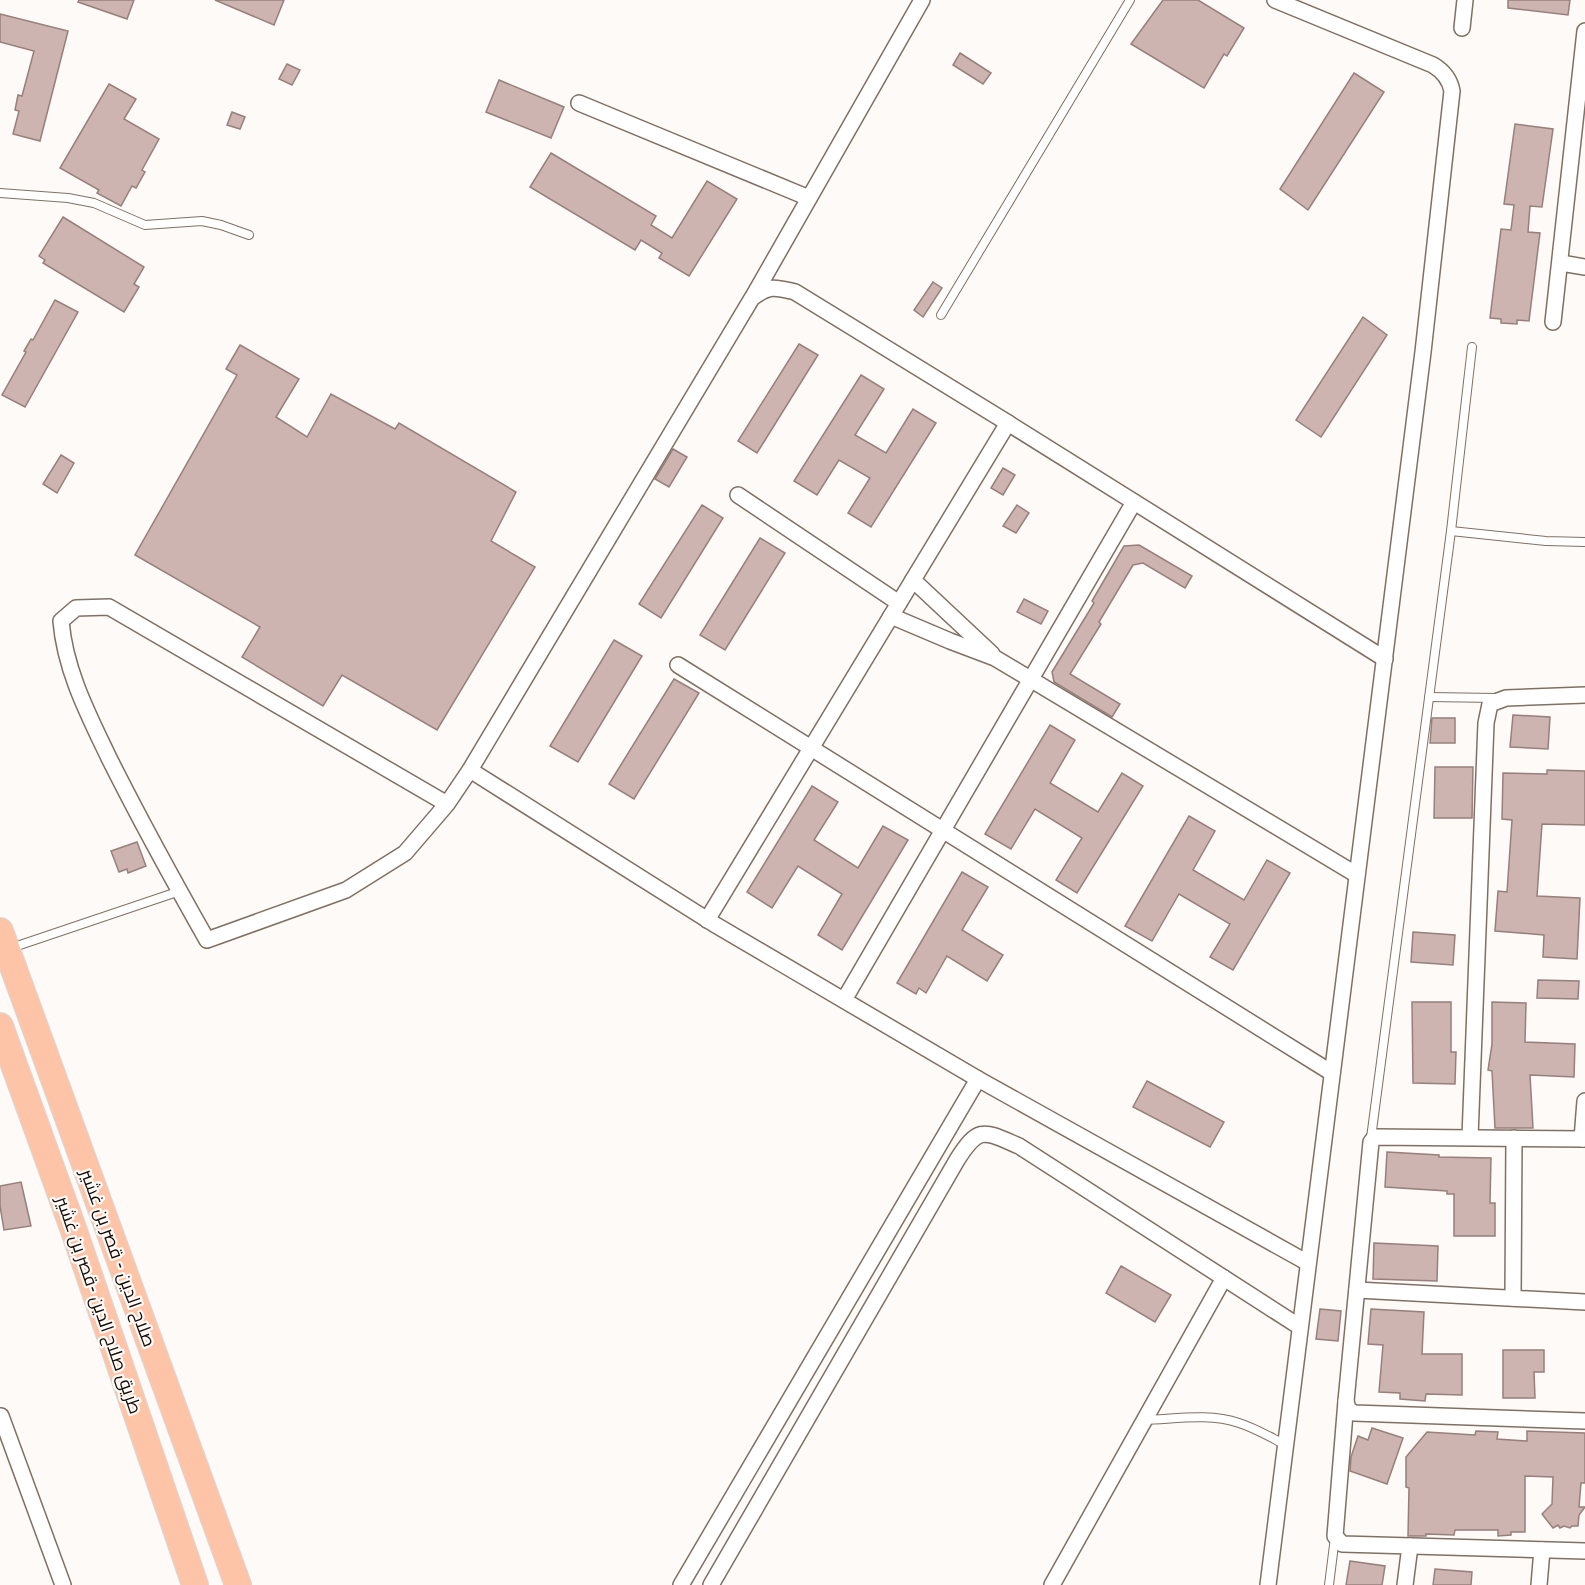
<svg xmlns="http://www.w3.org/2000/svg" width="1585" height="1585" font-family="Overpass,Cairo,sans-serif">
  <style>
    .building { fill: #cdb4b0; stroke: #977f7c; stroke-width: 1.5 }
    .lines { fill: none; stroke-linecap: round; stroke-linejoin: round }
    .service-casing { stroke: #817062; stroke-width: 10 }
    .minor-casing { stroke: #817062; stroke-width: 18 }
    .trunk-casing { stroke: #d9d8d7; stroke-width: 28 }
    .service { stroke: #fff; stroke-width: 8 }
    .minor { stroke: #fff; stroke-width: 15 }
    .trunk { stroke: #fec4a8; stroke-width: 26 }
    .labels { text-anchor: middle; stroke-width: 4.5; stroke-linejoin: round; paint-order: stroke }
    .street-label { font-size: 18px; fill: #120c07; stroke: #fefaf7 }
  </style>
  <rect width="100%" height="100%" fill="#fefaf7"/>
  <g class="building">
    <path d="M79 0H134L127 19 78 2Z"/>
    <path d="M215 0H284L274 25Z"/>
    <path d="M1163 0H1198L1244 28 1227 56 1224 54 1204 88 1131 44Z"/>
    <path d="M1508 0H1570L1568 15 1508 8Z"/>
    <path d="M0 14 68 31 40 141 13 134 19 111 15 110 18 95 22 96 34 51 0 42Z"/>
    <path d="M960 53 991 73 983 84 953 65Z"/>
    <path d="M287 64 300 70 292 85 279 79Z"/>
    <path d="M1354 73 1384 92 1308 210 1280 189Z"/>
    <path d="M499 80 564 107 551 138 486 112Z"/>
    <path d="M109 84 136 99 124 119 159 139 142 170 145 172 136 188 132 186 121 206 97 193 99 190 60 168Z"/>
    <path d="M232 112 245 117 240 129 227 125Z"/>
    <path d="M1515 124 1553 129 1542 207 1530 206 1528 232 1540 233 1529 321 1517 320V324L1501 323V319L1490 318 1501 229 1511 230 1514 205 1504 204Z"/>
    <path d="M551 153 656 216 651 225 672 238 707 181 737 199 689 276 659 258 662 253 641 240 635 250 530 187Z"/>
    <path d="M63 217 144 267 134 284 139 287 124 312 43 263 45 260 39 256Z"/>
    <path d="M933 282 942 288 923 317 914 310Z"/>
    <path d="M55 300 78 312 25 407 2 395 26 352 24 351 31 339 33 340Z"/>
    <path d="M1363 317 1387 335 1321 437 1296 420Z"/>
    <path d="M799 344 818 355 757 453 738 441Z"/>
    <path d="M240 345 299 379 276 417 307 437 331 394 395 429 399 423 516 492 491 541 535 567 437 730 342 675 323 706 242 657 260 627 135 555 237 375 226 369Z"/>
    <path d="M861 375 884 389 855 435 886 453 913 409 936 423 871 527 848 513 870 478 839 460 817 495 794 481Z"/>
    <path d="M673 449 687 457 669 487 655 479Z"/>
    <path d="M61 455 74 463 57 493 43 484Z"/>
    <path d="M1003 468 1015 475 1003 495 991 488Z"/>
    <path d="M702 505 723 518 661 618 639 604Z"/>
    <path d="M1017 505 1029 513 1016 533 1003 526Z"/>
    <path d="M760 538 785 553 725 650 700 635Z"/>
    <path d="M1139 545 1192 576 1185 588 1143 563 1133 565 1099 622 1101 624 1070 674 1120 704 1112 717 1054 682 1052 672 1094 603 1092 601 1124 546Z"/>
    <path d="M1024 599 1048 611 1041 624 1017 612Z"/>
    <path d="M614 640 642 656 578 762 550 746Z"/>
    <path d="M674 679 699 693 634 799 609 784Z"/>
    <path d="M1513 715 1550 717 1548 749 1510 747Z"/>
    <path d="M1432 718H1455V743H1430Z"/>
    <path d="M1050 725 1075 740 1050 783 1098 812 1122 773 1143 786 1077 893 1056 880 1082 838 1035 809 1011 849 985 834Z"/>
    <path d="M1435 767H1473L1472 818H1434Z"/>
    <path d="M1547 770 1585 771V825L1542 824 1537 896 1580 898 1577 959 1543 957 1544 935 1495 931 1498 891 1507 892 1512 820 1502 819 1503 773 1547 774Z"/>
    <path d="M812 786 838 802 814 840 858 868 883 826 908 840 842 950 818 935 842 894 798 866 772 908 747 892Z"/>
    <path d="M1189 816 1215 831 1193 870 1244 900 1267 860 1290 873 1233 970 1210 957 1230 924 1179 894 1152 941 1125 926Z"/>
    <path d="M137 842 146 866 128 873 127 869 119 872 111 851Z"/>
    <path d="M962 872 988 887 962 930 1003 955 987 981 947 956 926 993 919 988 916 994 897 983Z"/>
    <path d="M1413 932 1455 935 1453 965 1411 962Z"/>
    <path d="M1538 980 1579 981 1578 999 1537 998Z"/>
    <path d="M1412 1002H1451V1052H1456L1455 1084 1413 1083Z"/>
    <path d="M1492 1002 1526 1003 1525 1042 1575 1044 1574 1077 1530 1075 1533 1128H1495L1492 1071 1488 1070 1492 1044Z"/>
    <path d="M1147 1081 1224 1122 1210 1147 1133 1107Z"/>
    <path d="M1387 1152 1439 1155V1157L1491 1158 1490 1203H1495V1236H1454V1194H1447V1191L1385 1187Z"/>
    <path d="M21 1182 31 1226 4 1230 0 1206V1186Z"/>
    <path d="M1374 1243 1438 1246 1437 1281 1373 1279Z"/>
    <path d="M1121 1266 1171 1295 1155 1322 1106 1293Z"/>
    <path d="M1320 1309 1341 1311 1338 1341 1316 1339Z"/>
    <path d="M1371 1309 1424 1312 1422 1354H1462V1395L1426 1394 1425 1401 1400 1399V1393L1379 1392 1383 1345 1368 1344Z"/>
    <path d="M1503 1350H1544V1372H1534L1535 1398H1503Z"/>
    <path d="M1372 1428 1403 1438 1387 1484 1350 1471 1351 1457 1358 1436 1368 1440Z"/>
    <path d="M1476 1431 1498 1432 1497 1439 1527 1441V1431L1585 1433V1483H1581L1579 1507H1585L1579 1515 1578 1526H1572L1570 1528 1564 1526 1560 1528 1558 1525 1553 1528 1542 1514 1552 1504 1553 1477 1525 1476V1532H1511V1535L1498 1536V1530H1455L1454 1535 1426 1534V1536H1408L1409 1488 1406 1487V1457L1427 1432 1475 1435Z"/>
    <path d="M1350 1561 1385 1566 1382 1585H1346Z"/>
    <path d="M1435 1569 1472 1572 1471 1585H1433Z"/>
  </g>
  <g class="lines">
    <g class="service-casing">
      <g id="service">
        <path d="M0 193 68 198 94 203 145 225 202 221 221 225 249 235"/>
        <path d="M941 315 1130 0"/>
        <path d="M1451 531 1546 541 1585 542"/>
        <path d="M1429 697 1496 698"/>
        <path d="M11 948 180 891"/>
        <path d="M1371 1138 1451 531 1472 347"/>
        <path d="M1145 1420C1176 1419 1209 1413 1239 1423 1255 1428 1270 1437 1286 1445"/>
        <path d="M1329 1585 1335 1537"/>
      </g>
    </g>
    <g class="minor-casing">
      <g id="minor">
        <path d="M1462 28 1465 0"/>
        <path d="M579 103 809 198"/>
        <path d="M1561 263 1585 267"/>
        <path d="M754 295 922 0"/>
        <path d="M1553 322 1585 31"/>
        <path d="M738 495 899 603"/>
        <path d="M913 580 992 654"/>
        <path d="M891 616 950 641 995 658 1357 875"/>
        <path d="M678 665 1332 1073"/>
        <path d="M470 770 714 924 978 1079 1308 1263"/>
        <path d="M447 804 109 607 76 608 61 621C65 670 88 714 109 758 140 820 173 880 207 940L346 890 405 853 447 804 470 770 752 298C769 285 775 287 795 292L1008 423 1385 659"/>
        <path d="M707 920 1008 423"/>
        <path d="M844 1000 1134 502"/>
        <path d="M1470 1137 1486 723 1490 704 1506 698 1585 695"/>
        <path d="M1582 1139 1585 1101"/>
        <path d="M1585 1139 1375 1137 1371 1142 1346 1401 1348 1409 1354 1413 1585 1421"/>
        <path d="M1357 1290 1585 1302"/>
        <path d="M1513 1298 1514 1138"/>
        <path d="M1346 1401 1335 1536 1342 1544 1585 1551"/>
        <path d="M1 1416 63 1585"/>
        <path d="M681 1585 978 1079"/>
        <path d="M711 1585 957 1160C979 1125 984 1131 1019 1146L1300 1327"/>
        <path d="M1052 1585 1224 1278"/>
        <path d="M1268 1585 1423 352 1452 91C1450 80 1443 71 1433 65L1275 0"/>
        <path d="M1405 1585 1410 1546"/>
        <path d="M1539 1585 1542 1550"/>
      </g>
    </g>
    <g class="trunk-casing">
      <g id="trunk">
        <path d="M0 931 238 1585"/>
        <path d="M0 1026 73 1228 195 1585"/>
      </g>
    </g>
    <use href="#service" class="service"/>
    <use href="#minor" class="minor"/>
    <use href="#trunk" class="trunk"/>
  </g>
  <g class="labels">
    <g class="street-label">
      <text transform="translate(118 1258) rotate(70)" y="6">صلاح الدين - قصر بن غشير</text>
      <text transform="translate(99 1305) rotate(71)" y="6">طريق صلاح الدين -قصر بن غشير</text>
    </g>
  </g>
</svg>
